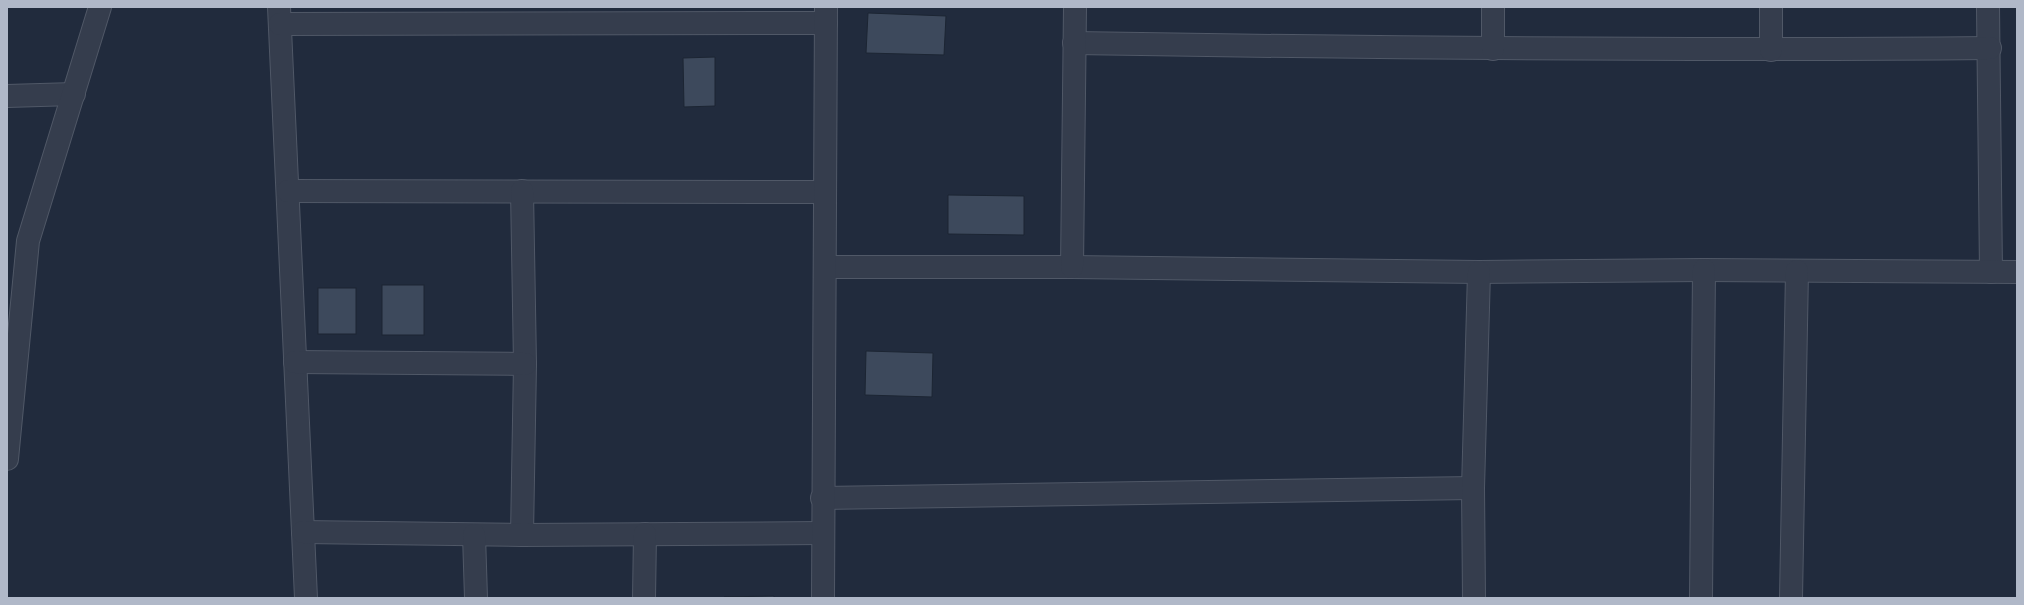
<svg xmlns="http://www.w3.org/2000/svg" width="2024" height="605" font-family="'Sofia Sans Condensed',sans-serif">
  <style>
    .building { fill: #3d495c; stroke: #1c2533 }
    .lines { fill: none; stroke-linecap: round; stroke-linejoin: round }
    .minor-casing { stroke: #505867; stroke-width: 24 }
    .minor { stroke: #353d4d; stroke-width: 22 }
  </style>
  <rect width="100%" height="100%" fill="#212b3d"/>
  <g class="building">
    <path d="M868 13 946 16 944 55 866 53Z"/>
    <path d="M715 57V106L684 107 683 58Z"/>
    <path d="M948 195 1024 196V235L948 234Z"/>
    <rect x="382" y="285" width="42" height="50"/>
    <rect x="318" y="288" width="38" height="46"/>
    <path d="M866 351 933 353 932 397 865 395Z"/>
    <path d="M774 596V598L724 597Z"/>
  </g>
  <g class="lines">
    <g class="minor-casing">
      <g id="minor">
        <path d="M279 7 306 598"/>
        <path d="M1988 7 1991 272"/>
        <path d="M280 24 826 23"/>
        <path d="M1074 43C1379 48 1684 51 1990 48"/>
        <path d="M1493 49V7"/>
        <path d="M1771 50V7"/>
        <path d="M7 96 74 94"/>
        <path d="M288 191 825 192"/>
        <path d="M522 191 525 364 522 535"/>
        <path d="M825 267H1072L1479 272 1704 270 2017 272"/>
        <path d="M1072 267 1075 7"/>
        <path d="M295 362 525 364"/>
        <path d="M7 459 28 241 100 7"/>
        <path d="M822 498 1473 488"/>
        <path d="M303 532 522 535 822 533"/>
        <path d="M474 535 476 598"/>
        <path d="M644 598 645 534"/>
        <path d="M823 598 826 7"/>
        <path d="M1474 598 1473 488 1479 272"/>
        <path d="M1701 598 1704 270"/>
        <path d="M1791 598 1797 271"/>
      </g>
    </g>
    <use href="#minor" class="minor"/>
  </g>
  <rect width="2024" height="605" fill="none" stroke="#b0b8c8" stroke-width="16"/>
</svg>
